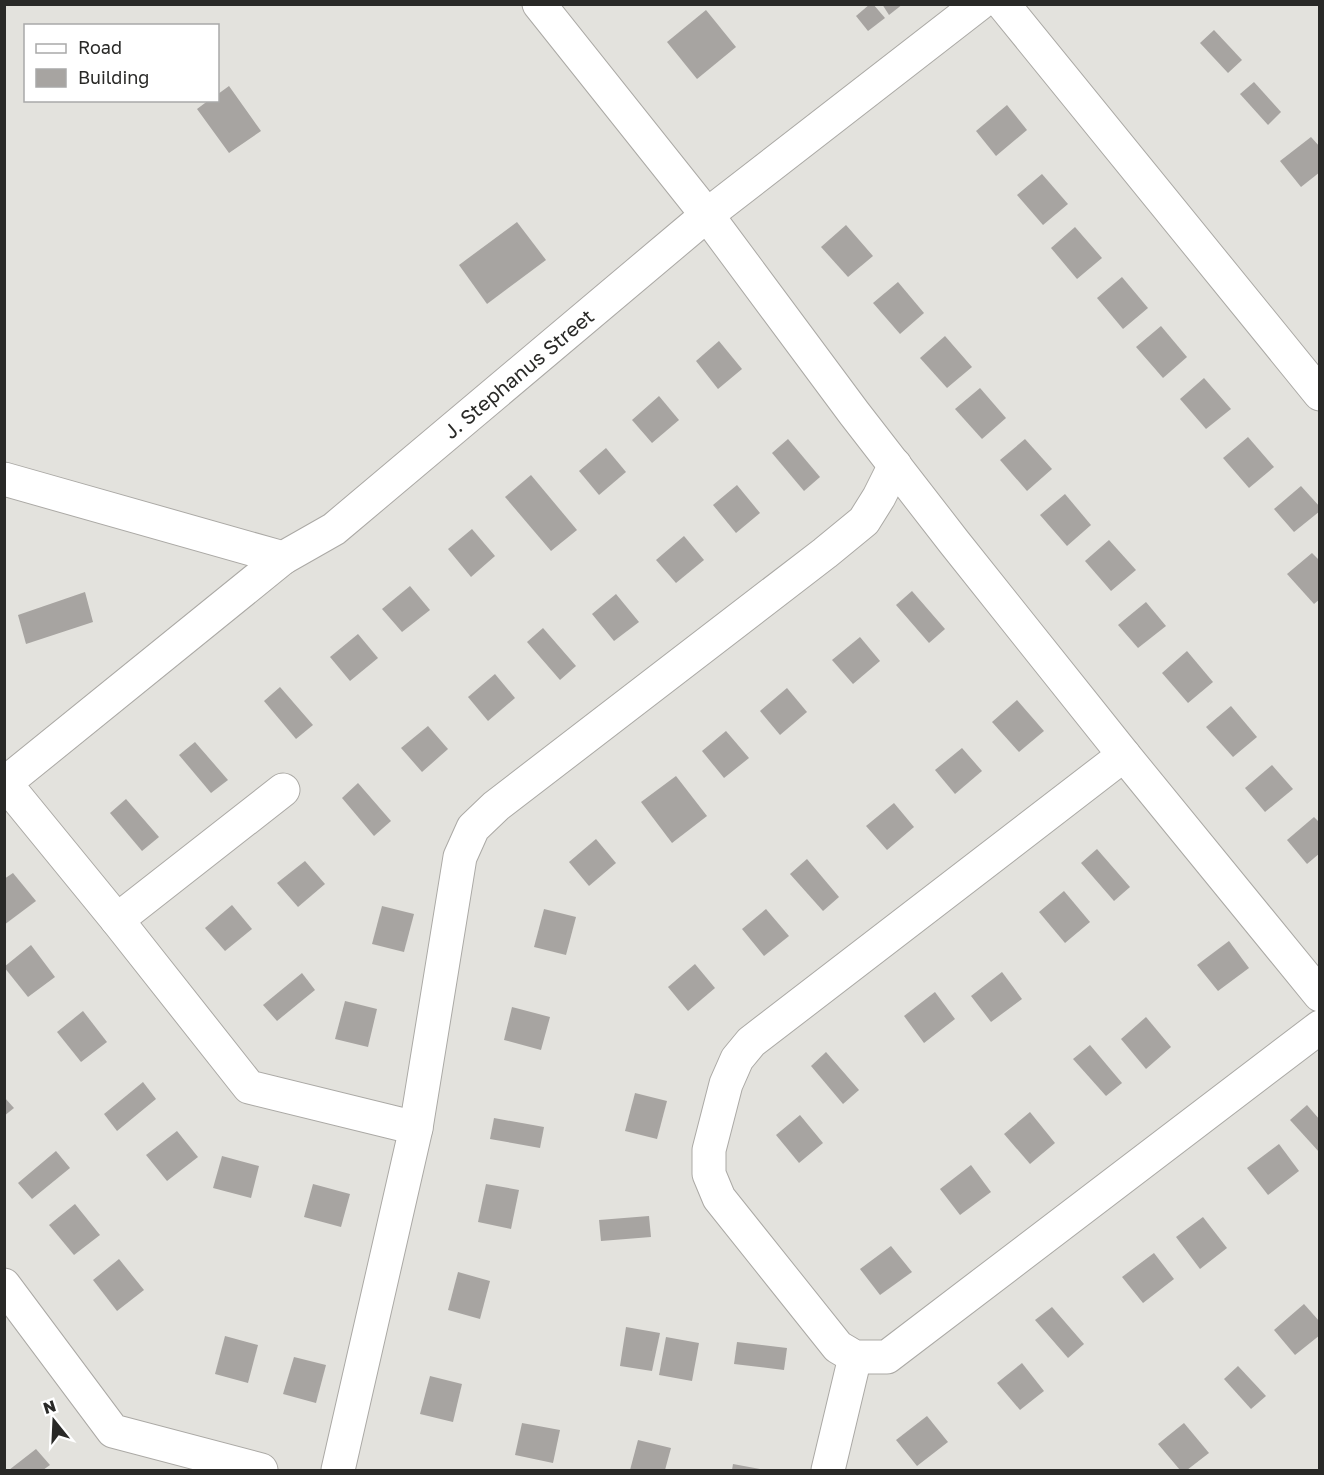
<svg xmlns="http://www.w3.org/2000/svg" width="1324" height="1475" font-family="'Golos Text',sans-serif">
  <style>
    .building { fill: #a7a4a1 }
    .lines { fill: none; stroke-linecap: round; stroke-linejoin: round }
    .street-casing { stroke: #aba9a5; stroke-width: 35 }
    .street { stroke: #fff; stroke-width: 33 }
    .labels { text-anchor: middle; stroke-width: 4.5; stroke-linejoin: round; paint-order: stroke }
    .street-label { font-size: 20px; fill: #292927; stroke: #fff }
  </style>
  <rect width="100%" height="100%" fill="#e3e2dd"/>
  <g class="building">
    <path d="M870 4H873L885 18 868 31 856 16Z"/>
    <path d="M882 4H903L889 15Z"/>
    <path d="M706 10 736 47 697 79 667 42Z"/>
    <path d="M1214 30 1242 60 1228 73 1200 43Z"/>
    <path d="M1254 82 1281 112 1268 125 1240 94Z"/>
    <path d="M229 86 261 131 229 153 197 109 209 100H218V94Z"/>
    <path d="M1007 105 1027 130 996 156 976 131Z"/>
    <path d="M1311 137 1320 147V172L1301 187 1280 161Z"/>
    <path d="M1042 174 1068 204 1043 225 1017 195Z"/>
    <path d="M517 222 546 260 487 304 459 265Z"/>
    <path d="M846 225 873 256 848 277 821 247Z"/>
    <path d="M1075 227 1102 258 1077 279 1051 248Z"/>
    <path d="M1122 277 1148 308 1123 329 1097 298Z"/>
    <path d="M898 282 924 313 900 334 873 303Z"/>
    <path d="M1161 326 1187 357 1163 378 1136 347Z"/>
    <path d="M945 336 972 367 947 388 920 358Z"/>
    <path d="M719 341 742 369 718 389 696 361Z"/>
    <path d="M1204 378 1231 409 1206 429 1180 399Z"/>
    <path d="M980 388 1006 418 982 439 955 409Z"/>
    <path d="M659 396 679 420 652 443 632 420Z"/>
    <path d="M1248 437 1274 467 1249 488 1223 458Z"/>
    <path d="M788 439 820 477 804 491 772 453Z"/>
    <path d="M1025 439 1052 469 1027 491 1000 460Z"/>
    <path d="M606 448 626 472 599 495 579 471Z"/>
    <path d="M531 475 577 530 551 551 505 497Z"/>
    <path d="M737 485 760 513 736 533 713 505Z"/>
    <path d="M1301 486 1320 507V511L1294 532 1274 509Z"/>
    <path d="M1065 494 1091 525 1067 546 1040 515Z"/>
    <path d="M472 529 495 556 471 577 448 549Z"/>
    <path d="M684 536 704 560 676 583 656 560Z"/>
    <path d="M1109 540 1136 570 1111 591 1085 561Z"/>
    <path d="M1312 553 1320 561V599L1314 604 1287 574Z"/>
    <path d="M410 586 430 610 402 632 382 609Z"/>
    <path d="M912 591 945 629 929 643 896 605Z"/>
    <path d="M85 592 93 622 26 644 18 615Z"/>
    <path d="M616 594 639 622 614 641 592 614Z"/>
    <path d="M1146 602 1166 626 1138 648 1118 625Z"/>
    <path d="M543 628 576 666 560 680 527 642Z"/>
    <path d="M358 634 378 658 350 681 330 657Z"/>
    <path d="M860 637 880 661 853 684 832 660Z"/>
    <path d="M1187 651 1213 682 1188 703 1162 673Z"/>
    <path d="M495 674 515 698 488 721 468 697Z"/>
    <path d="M280 687 313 725 296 739 264 701Z"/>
    <path d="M787 688 807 712 780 735 760 711Z"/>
    <path d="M1017 700 1044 731 1019 752 992 722Z"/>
    <path d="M1231 706 1257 737 1233 757 1206 727Z"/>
    <path d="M428 726 448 749 422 772 401 748Z"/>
    <path d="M726 731 749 758 724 778 702 751Z"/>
    <path d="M195 742 228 780 211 793 179 755Z"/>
    <path d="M962 748 982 771 955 794 935 770Z"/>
    <path d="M1272 765 1293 789 1265 812 1245 788Z"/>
    <path d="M676 776 707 816 672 843 641 802Z"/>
    <path d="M358 783 391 821 374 836 342 798Z"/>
    <path d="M126 799 159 837 142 851 110 813Z"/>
    <path d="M894 803 914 827 887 850 866 826Z"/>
    <path d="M1314 817 1320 823V853L1307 864 1287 840Z"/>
    <path d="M596 839 616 863 589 886 569 862Z"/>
    <path d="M1097 849 1130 887 1114 901 1081 863Z"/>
    <path d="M807 859 839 897 823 911 790 874Z"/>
    <path d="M305 861 325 884 298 907 277 883Z"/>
    <path d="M13 873 36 901 4 925V879Z"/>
    <path d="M1064 891 1090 922 1065 943 1039 912Z"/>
    <path d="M232 905 252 929 225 951 205 928Z"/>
    <path d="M382 906 414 914 404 952 372 944Z"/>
    <path d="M544 909 576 917 566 955 534 947Z"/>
    <path d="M766 909 789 936 764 956 742 929Z"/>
    <path d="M1229 941 1249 968 1218 991 1197 965Z"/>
    <path d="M31 945 55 977 28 997 4 967Z"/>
    <path d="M695 964 715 988 688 1011 668 987Z"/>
    <path d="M1002 972 1022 999 991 1022 971 996Z"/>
    <path d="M302 973 315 990 277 1021 263 1005Z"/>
    <path d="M935 992 955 1019 924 1043 904 1016Z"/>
    <path d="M345 1001 377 1009 368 1047 335 1039Z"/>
    <path d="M512 1007 550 1017 541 1050 504 1040Z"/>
    <path d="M83 1011 107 1042 81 1062 57 1032Z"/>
    <path d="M1146 1017 1171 1047 1146 1069 1121 1039Z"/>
    <path d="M1090 1045 1122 1083 1106 1096 1073 1059Z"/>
    <path d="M826 1052 859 1090 843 1104 811 1066Z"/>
    <path d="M143 1082 156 1099 117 1131 104 1114Z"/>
    <path d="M635 1093 667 1101 657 1139 625 1131Z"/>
    <path d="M4 1097 14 1108 4 1116Z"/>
    <path d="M1307 1105 1320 1120V1153L1290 1120Z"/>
    <path d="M1030 1112 1055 1143 1030 1164 1004 1134Z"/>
    <path d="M800 1115 823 1143 799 1163 776 1135Z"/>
    <path d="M494 1118 544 1127 540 1148 490 1139Z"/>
    <path d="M177 1131 198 1157 167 1181 146 1155Z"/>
    <path d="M1279 1144 1299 1171 1268 1195 1247 1168Z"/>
    <path d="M56 1151 70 1168 32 1199 18 1183Z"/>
    <path d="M222 1156 259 1166 251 1198 213 1188Z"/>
    <path d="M971 1165 991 1192 960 1215 940 1189Z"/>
    <path d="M313 1184 350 1194 341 1227 304 1217Z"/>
    <path d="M486 1184 519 1190 511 1229 478 1222Z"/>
    <path d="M75 1204 100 1235 74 1255 49 1225Z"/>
    <path d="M649 1216 651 1237 601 1241 599 1220Z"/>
    <path d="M1203 1217 1227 1248 1200 1269 1176 1237Z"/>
    <path d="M891 1246 912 1272 880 1295 860 1269Z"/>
    <path d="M1154 1253 1174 1279 1143 1303 1122 1277Z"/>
    <path d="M119 1259 144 1290 117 1311 93 1280Z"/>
    <path d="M458 1272 490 1281 480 1319 448 1310Z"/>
    <path d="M1304 1304 1320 1322V1335L1295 1355 1274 1330Z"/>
    <path d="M1052 1307 1084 1344 1068 1358 1035 1320Z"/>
    <path d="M626 1327 660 1333 652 1371 620 1366Z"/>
    <path d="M225 1336 258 1345 248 1383 215 1374Z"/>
    <path d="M666 1337 699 1343 692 1381 659 1375Z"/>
    <path d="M737 1342 787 1348 784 1370 734 1364Z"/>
    <path d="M294 1357 326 1365 316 1403 283 1394Z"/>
    <path d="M1022 1363 1044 1391 1020 1410 997 1383Z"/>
    <path d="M1238 1366 1266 1396 1251 1409 1224 1379Z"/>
    <path d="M430 1376 462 1384 453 1422 420 1414Z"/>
    <path d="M927 1416 948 1442 917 1466 896 1440Z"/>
    <path d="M522 1423 560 1430 553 1463 515 1455Z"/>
    <path d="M1184 1423 1209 1453 1187 1470H1180L1158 1444Z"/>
    <path d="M638 1440 671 1448 665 1470H630Z"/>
    <path d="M36 1449 50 1465 43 1470H9Z"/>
    <path d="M733 1464 760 1469V1470H732Z"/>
  </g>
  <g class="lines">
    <g class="street-casing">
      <g id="street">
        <path d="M539 4 707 215 854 413 954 542 1124 755 1320 995"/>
        <path d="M1003 4 1320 394"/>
        <path d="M4 479 283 558 334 529 707 215 979 4"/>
        <path d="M1124 755 751 1042 737 1059 726 1084 709 1150V1174L719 1198 838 1347 855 1357H887L1320 1027"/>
        <path d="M5 783 117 920 249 1087 416 1128"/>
        <path d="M4 784 283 558"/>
        <path d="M117 920 283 790"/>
        <path d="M4 1285 113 1431 261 1470"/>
        <path d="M338 1470 416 1128 460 857 473 828 496 806 825 553 864 521 879 497 895 465"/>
        <path d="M828 1470 855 1357"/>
      </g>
    </g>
    <use href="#street" class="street"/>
  </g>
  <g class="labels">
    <g class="street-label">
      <text transform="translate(519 374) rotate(-40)" y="7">J. Stephanus Street</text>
    </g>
  </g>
  <rect width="1324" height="1475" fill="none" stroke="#292927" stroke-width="12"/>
  <rect x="24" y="24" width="195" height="78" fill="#ffffff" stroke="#a9a9a9" stroke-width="1.5"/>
  <rect x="36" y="44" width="30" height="9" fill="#ffffff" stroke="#a9a9a9" stroke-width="1.5"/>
  <text x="78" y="54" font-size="18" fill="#292927">Road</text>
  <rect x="36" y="69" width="30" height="18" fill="#a7a4a1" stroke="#a9a9a9" stroke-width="1.5"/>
  <text x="78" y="84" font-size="18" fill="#292927">Building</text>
  <g transform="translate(54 1421) rotate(342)" stroke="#ffffff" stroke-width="4.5" paint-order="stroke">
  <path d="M0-4.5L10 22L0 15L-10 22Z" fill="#292927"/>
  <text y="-9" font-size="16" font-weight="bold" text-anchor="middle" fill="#292927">N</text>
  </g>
</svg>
